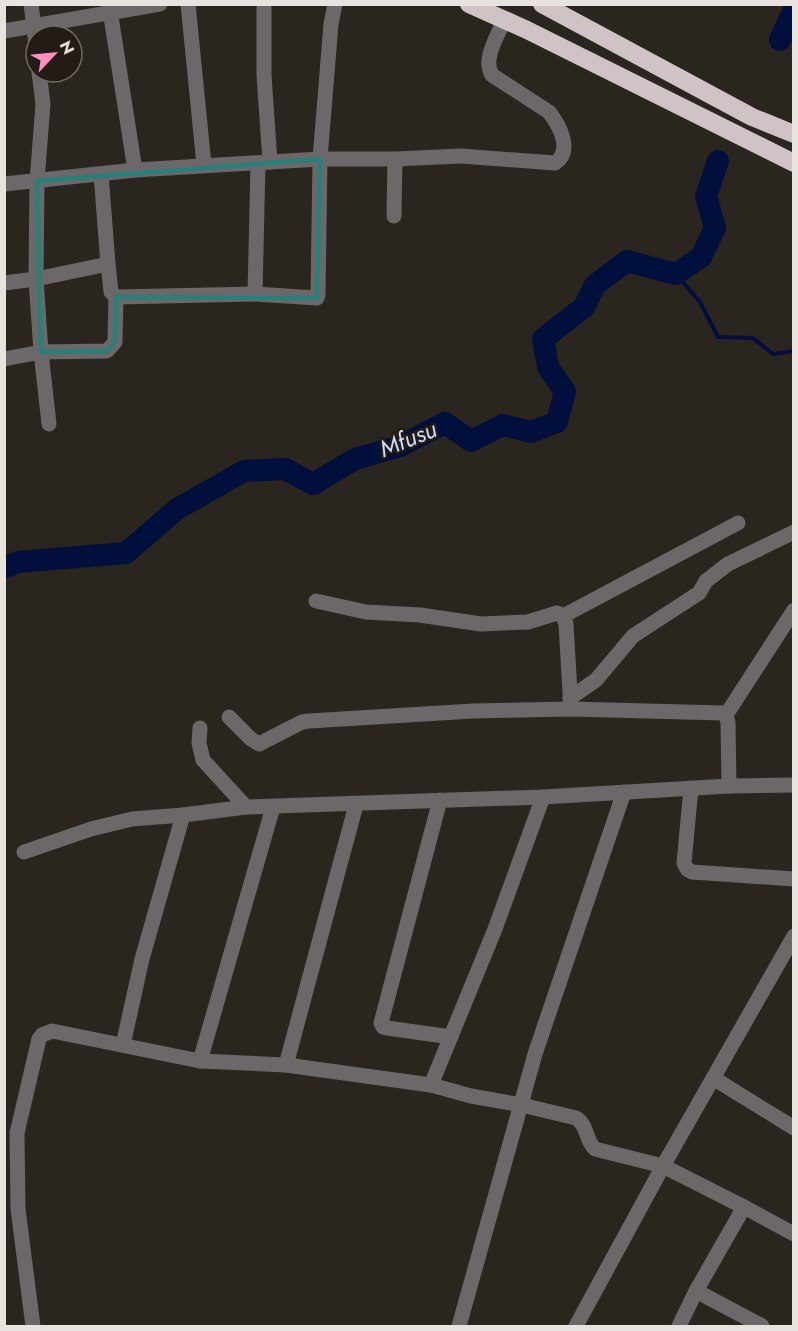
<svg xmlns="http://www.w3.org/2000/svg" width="798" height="1331" font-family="Jost,sans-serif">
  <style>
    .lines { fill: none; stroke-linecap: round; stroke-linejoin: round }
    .stream { stroke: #000f3b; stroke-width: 4 }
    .river { stroke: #000f3b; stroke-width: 22 }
    .street { stroke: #6c6768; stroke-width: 15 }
    .highway { stroke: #cfc3c5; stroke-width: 18 }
    .marked { fill: none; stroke: #258179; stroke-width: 4.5; stroke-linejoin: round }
    .labels { text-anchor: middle; stroke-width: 5; stroke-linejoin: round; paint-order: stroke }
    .water-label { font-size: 24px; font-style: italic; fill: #ccdefe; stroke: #221b16 }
  </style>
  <rect width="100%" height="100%" fill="#2b251f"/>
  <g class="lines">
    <path class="stream" d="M676 274 700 302 718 337 753 338 773 354 794 351"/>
    <g class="river">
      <path d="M780 40 794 9"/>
      <path d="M4 568 18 562 126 553 177 509 244 471 285 469 313 484 355 459 400 446 445 423 471 441 503 425 531 432 557 422 565 392 548 367 543 339 584 307 595 285 627 261 676 274 701 257 715 228 706 196 718 161"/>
    </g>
    <g class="street">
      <path d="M31 4 36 44"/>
      <path d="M109 4 135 170"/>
      <path d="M188 4 204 165"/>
      <path d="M264 4V75L270 162"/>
      <path d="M4 31 160 4"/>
      <path d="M39 72 43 104 37 181 36 279 41 352 49 424"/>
      <path d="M101 174 108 264"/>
      <path d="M4 184 135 170 320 159H395L461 156 555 163C573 151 560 126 549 112L492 75C482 59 498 36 504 20"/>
      <path d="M394 216 395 159"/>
      <path d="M4 283 36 279 108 264 111 292 116 297 255 294 317 298 318 295 320 159 331 24 335 4"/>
      <path d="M255 294 258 163"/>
      <path d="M4 359 41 352 107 351 115 342 116 297"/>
      <path d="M316 601 366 612 420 615 481 624 528 622 557 613 563 616 566 624 571 709"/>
      <path d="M563 616 738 523"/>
      <path d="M570 698 596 680 633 636 699 593 706 581 728 564 794 532"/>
      <path d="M726 715 794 610"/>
      <path d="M229 717 251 739 259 744 302 722 309 721 473 711 571 709 723 713 726 715 728 722 729 786"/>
      <path d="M200 728 199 743 203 760 246 807"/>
      <path d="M691 788 684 863 687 869 692 872 794 879"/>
      <path d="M440 800 381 1023 383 1027 387 1028 451 1037"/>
      <path d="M24 852 91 829 132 819 183 815 246 807 543 797 729 786 794 785"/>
      <path d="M123 1045 142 959 183 815"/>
      <path d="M200 1061 273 807"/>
      <path d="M286 1065 356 805"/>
      <path d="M713 1078 794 1128"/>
      <path d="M431 1085 495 929 543 797"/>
      <path d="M696 1291 762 1326"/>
      <path d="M33 1326 18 1209 17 1133 39 1039 42 1035 52 1031 200 1061 286 1065 431 1085 471 1096 522 1105 576 1118C588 1125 585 1140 595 1149L663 1166 744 1207 794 1234"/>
      <path d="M459 1326 535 1054 624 792"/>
      <path d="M576 1326 663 1166 794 936"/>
      <path d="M679 1326 696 1291 744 1207"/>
    </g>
    <g class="highway">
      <path d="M469 4 527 30 794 163"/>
      <path d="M542 4 752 117 794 134"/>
    </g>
  </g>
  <path class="marked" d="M320 159 317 298 116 297 115 342 107 351 41 352 37 181Z"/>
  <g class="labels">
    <g class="water-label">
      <text transform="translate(408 439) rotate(-22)" y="8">Mfusu</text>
    </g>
  </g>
  <rect width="798" height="1331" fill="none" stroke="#e8e3df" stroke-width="12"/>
  <g transform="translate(54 54) rotate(64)"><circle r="28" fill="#221b16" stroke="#716b66" stroke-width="1.5"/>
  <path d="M0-4.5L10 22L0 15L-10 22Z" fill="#fd8ebf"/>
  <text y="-9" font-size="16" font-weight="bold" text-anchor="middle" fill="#e8e3df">N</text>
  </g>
</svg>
